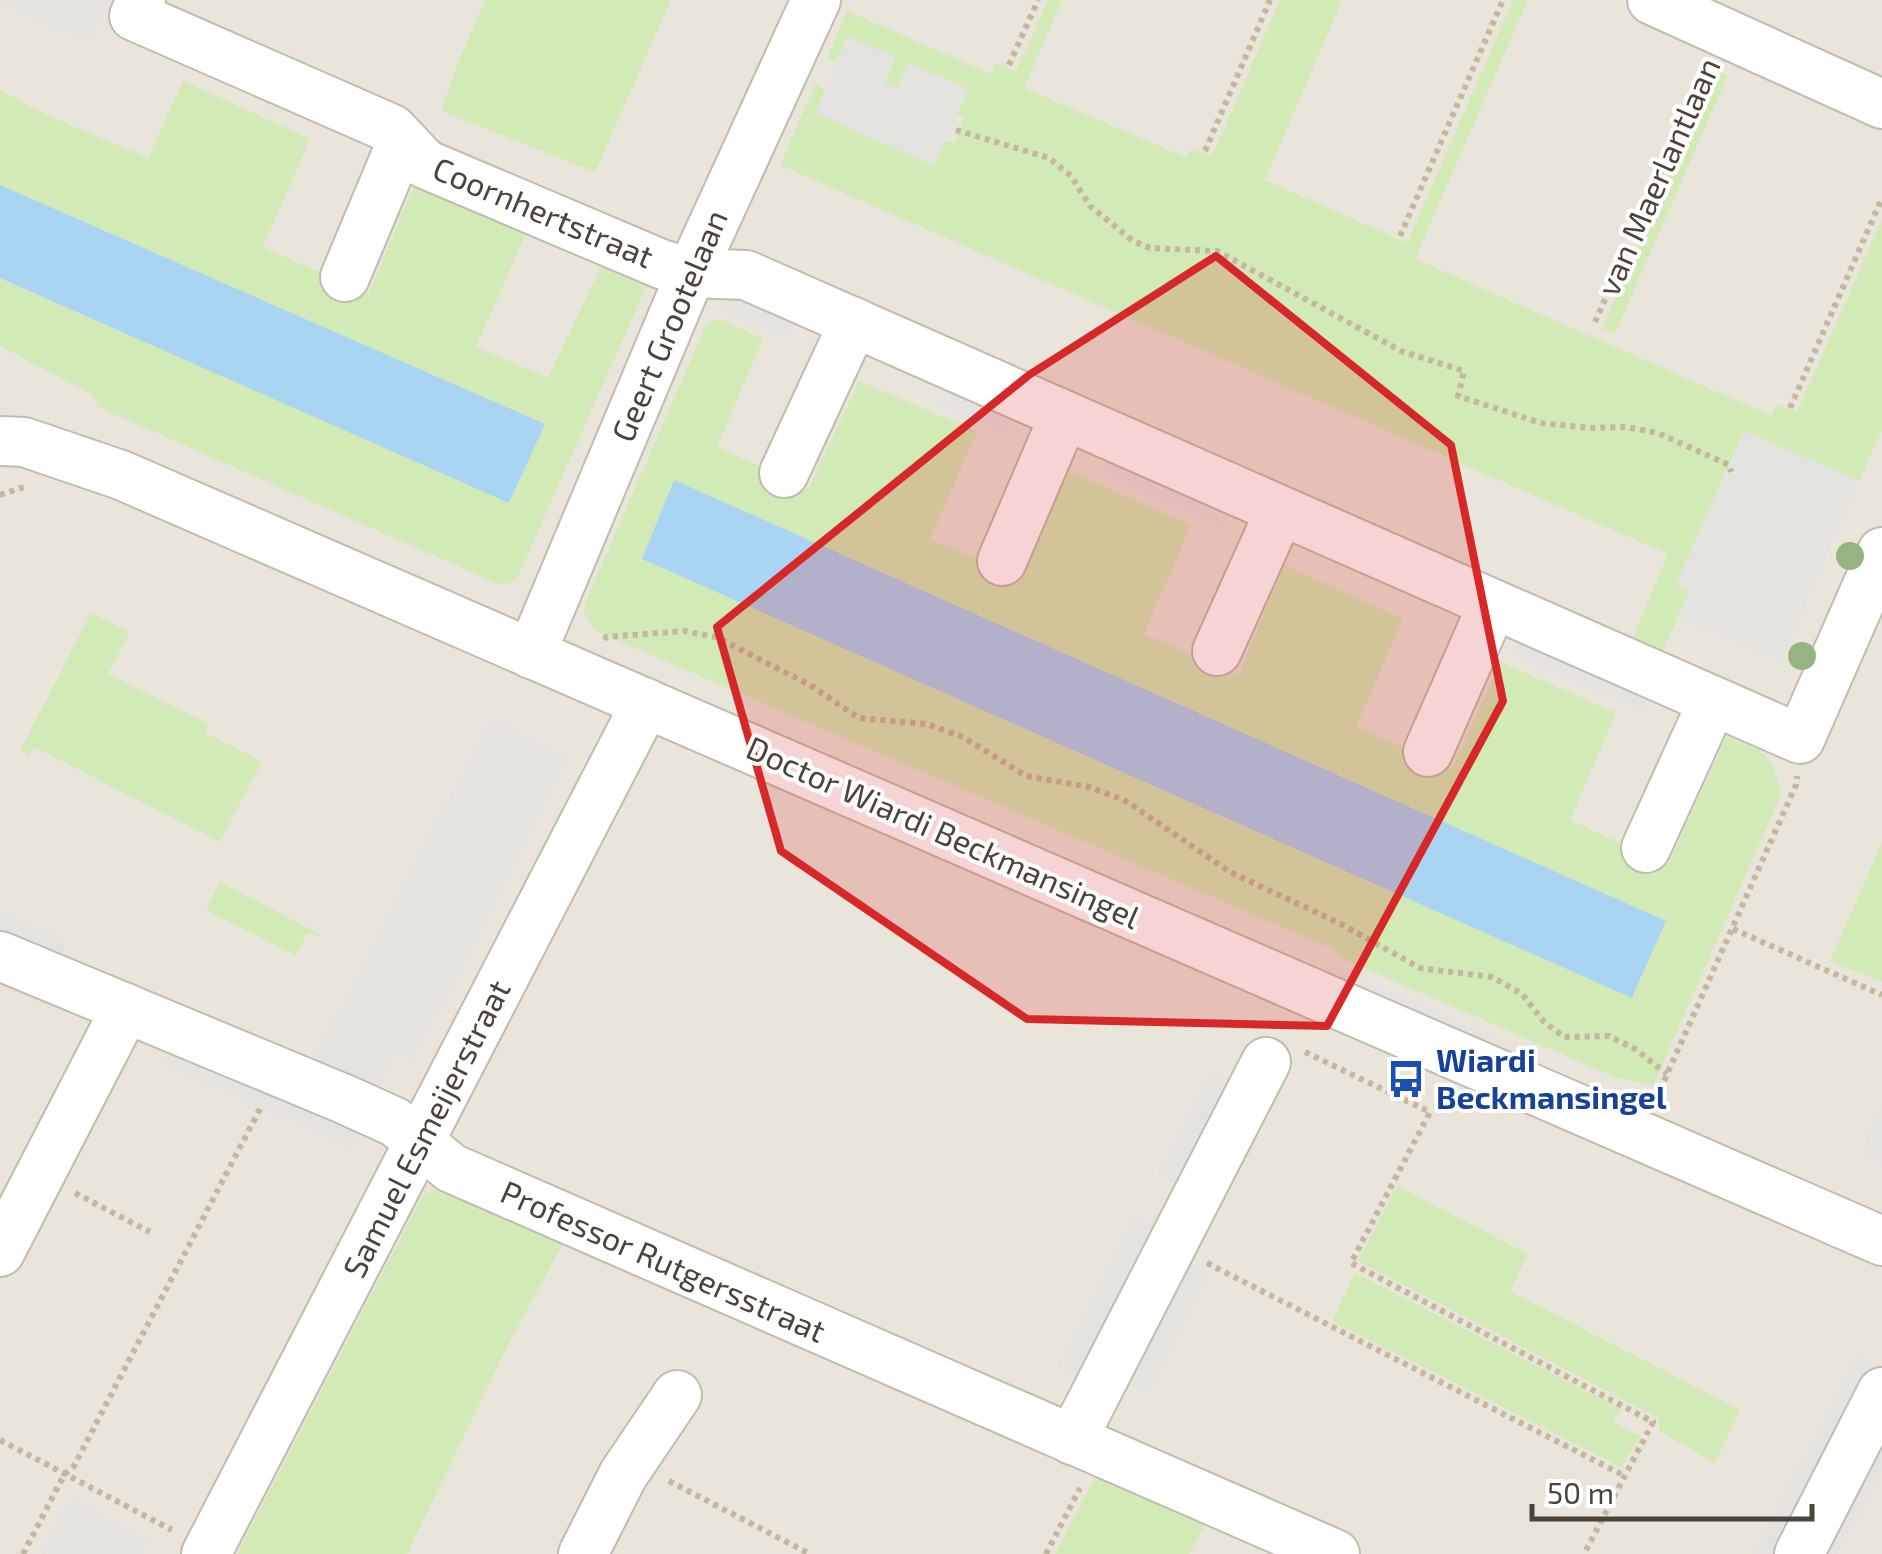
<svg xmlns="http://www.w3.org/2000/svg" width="1882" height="1554" font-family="'Exo 2',sans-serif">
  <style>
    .residential { fill: #eae5da }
    .green { fill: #d2eab5; fill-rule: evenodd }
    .parking { fill: #e5e3e0 }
    .water { fill: #a9d4f2 }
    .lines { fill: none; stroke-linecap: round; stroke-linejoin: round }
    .minor-casing { stroke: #c2bbae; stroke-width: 52 }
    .path { stroke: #c4b79f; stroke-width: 6; stroke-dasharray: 5 5; stroke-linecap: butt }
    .minor { stroke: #fff; stroke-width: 48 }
    .tree { fill: #97b381 }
    .marked { fill: #d62828; fill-opacity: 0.2; stroke: #d62828; stroke-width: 8; stroke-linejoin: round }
    .labels { text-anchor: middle; stroke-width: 8; stroke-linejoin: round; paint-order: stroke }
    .street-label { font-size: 32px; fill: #4b4439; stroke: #fff }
    .transit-label { font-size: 32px; font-weight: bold; fill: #164399; stroke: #fff; text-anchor: start }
  </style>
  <rect width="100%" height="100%" fill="#f6f3ec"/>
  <rect class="residential" x="0" y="0" width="1882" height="1554"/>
  <g class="green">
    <path d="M485 0H671L595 172 441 111 457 65Z"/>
    <path d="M1048 0H1062L1024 88 1187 158 1191 149 1212 156 1280 0H1342L1265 180 1407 243 1513 0H1528L1415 259 1772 416 1776 404 1797 412 1882 220V430L1859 481 1744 431 1677 584 1690 591 1663 650 1633 637 1668 554 780 165 816 83 933 166 945 140 954 143 964 118 957 114 968 90 896 88 884 83 895 57 848 37 836 62 827 58 847 11 991 74 995 63 1016 71Z"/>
    <path d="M1715 69 1728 75 1615 334 1602 328Z"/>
    <path d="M183 81 310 139 263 247 369 294 415 183 526 233 476 347 548 378 601 267 646 287 517 579 501 585 98 407 93 395 0 346V278L510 502 544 424 0 185V90L49 116 148 158Z"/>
    <path d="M720 319 763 339 717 447 809 488 859 381 977 432 930 539 1023 578 1069 471 1191 525 1144 634 1239 675 1284 565 1403 619 1356 727 1452 769 1501 662 1616 713 1570 820 1668 865 1727 735C1763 751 1773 753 1781 795L1653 1086 1615 1077 1339 957 1333 949 596 631 584 613 586 601 707 323ZM674 481 1666 921 1633 998 642 559Z"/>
    <path d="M91 613 130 632 108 674 209 724 205 733 262 761 220 842 34 747 29 756 20 751Z"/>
    <path d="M1882 843V982L1830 961Z"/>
    <path d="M220 882 320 934 319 937 308 932 296 956 206 910Z"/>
    <path d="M1397 1186 1528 1254 1510 1291 1740 1410 1715 1463 1659 1431V1418L1358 1261Z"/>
    <path d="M439 1189 563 1243 506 1349 407 1554H237L423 1195Z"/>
    <path d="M1355 1273 1621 1409 1613 1422 1640 1436 1621 1467 1332 1321Z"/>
    <path d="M1096 1476 1205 1525 1189 1554H1055Z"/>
  </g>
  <g class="parking">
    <path d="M0 0H109L90 43 0 4Z"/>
    <path d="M848 37 895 57 885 83 897 88 909 63 968 89 934 166 815 113Z"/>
    <path d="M732 286 798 315 787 339 722 311Z"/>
    <path d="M950 381 1015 410 1005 434 939 406Z"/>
    <path d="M1744 431 1859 481 1781 661 1677 617 1690 591 1676 584Z"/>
    <path d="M1113 452 1233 505 1223 528 1103 475Z"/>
    <path d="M1523 632 1652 688 1642 711 1513 655Z"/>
    <path d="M491 717 569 758 413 1060 398 1052 381 1085 370 1080 366 1087 313 1060Z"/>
    <path d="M0 911 68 941 57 966 0 941Z"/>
    <path d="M1327 963 1539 1058 1541 1072 1312 971Z"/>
    <path d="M173 1041 365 1126 354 1149 162 1064Z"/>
    <path d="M1211 1071 1236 1084 1182 1187 1157 1174Z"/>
    <path d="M1882 1103V1164L1860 1154Z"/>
    <path d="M1135 1216 1160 1229 1082 1379 1057 1366Z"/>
    <path d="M1187 1261 1209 1273 1148 1392 1125 1381Z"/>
    <path d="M1859 1353 1882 1366V1471L1838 1554H1752Z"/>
    <path d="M71 1499 150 1540 143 1554H42Z"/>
  </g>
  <g class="water">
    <path d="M0 185 545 424 509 503 0 278Z"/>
    <path d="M674 480 1666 921 1632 998 642 559Z"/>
  </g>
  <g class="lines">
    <g class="minor-casing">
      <g id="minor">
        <path d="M141 0 134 16 392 129 425 164 661 264 691 273 746 275 1800 739 1882 552"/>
        <path d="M1652 0 1882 104"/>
        <path d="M345 277 402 141"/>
        <path d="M0 441 24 442 121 475 1882 1241"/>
        <path d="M784 473 854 322"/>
        <path d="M1002 561 1064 416"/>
        <path d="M1217 651 1280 511"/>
        <path d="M531 654 691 273 816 0"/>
        <path d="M1428 752 1493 604"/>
        <path d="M1646 848 1713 701"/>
        <path d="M0 956 344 1099 395 1122 451 1168 1335 1554"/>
        <path d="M0 1252 126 1008"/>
        <path d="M1072 1440 1266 1062"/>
        <path d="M206 1554 646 703"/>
        <path d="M583 1554 623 1475 677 1395"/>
        <path d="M1799 1554 1882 1392"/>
      </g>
    </g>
    <g class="path">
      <path d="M1009 65 1038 0"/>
      <path d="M956 130 1049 158 1071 176 1090 206 1133 241 1150 248 1217 251 1401 351 1464 371 1458 396 1541 423 1590 428 1626 427 1658 433 1729 465 1731 472"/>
      <path d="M1205 151 1270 0"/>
      <path d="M1400 236 1503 0"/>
      <path d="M1595 322 1707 67"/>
      <path d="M1790 408 1882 198"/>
      <path d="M0 495 24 487"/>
      <path d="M605 640 606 637 684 631 716 637 810 685 859 718 927 724 963 737 1026 776 1089 787 1126 801 1230 872 1341 924 1420 968 1492 977 1522 994 1544 1022 1564 1037 1609 1036 1635 1049 1667 1074"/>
      <path d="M1733 929 1882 995"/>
      <path d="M1305 1052 1430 1112 1351 1263 1653 1422 1584 1554"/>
      <path d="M1656 1099 1796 785 1797 776"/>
      <path d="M75 1193 150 1232"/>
      <path d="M1207 1263 1625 1476"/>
      <path d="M0 1440 172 1530"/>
      <path d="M669 1481 810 1554"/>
      <path d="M23 1554 64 1475 74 1466 262 1105"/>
      <path d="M1046 1554 1080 1488"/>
    </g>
    <use href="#minor" class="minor"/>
  </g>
  <g class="tree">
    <circle cx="1850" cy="556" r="14"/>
    <circle cx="1802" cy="656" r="14"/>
  </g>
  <path class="marked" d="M1216 256 1451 445 1503 701 1327 1026 1027 1019 781 851 717 627 1029 375Z"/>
  <defs>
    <g id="bus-bare" transform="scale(3)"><path d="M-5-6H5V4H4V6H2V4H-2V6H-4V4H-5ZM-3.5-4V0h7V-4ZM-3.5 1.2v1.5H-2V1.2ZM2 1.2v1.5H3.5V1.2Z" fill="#1a4fb4" stroke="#fff" stroke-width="2.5" paint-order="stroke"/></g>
  </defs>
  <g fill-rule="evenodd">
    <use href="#bus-bare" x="1406" y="1079"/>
  </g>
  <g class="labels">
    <g class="street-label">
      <text transform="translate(1659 177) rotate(-66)" y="11">van Maerlantlaan</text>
      <text transform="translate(543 213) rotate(23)" y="11">Coornhertstraat</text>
      <text transform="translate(670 326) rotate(-67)" y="11">Geert Grootelaan</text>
      <text transform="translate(943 833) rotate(24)" y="11">Doctor Wiardi Beckmansingel</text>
      <text transform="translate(427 1129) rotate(-63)" y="11">Samuel Esmeijerstraat</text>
      <text transform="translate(663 1262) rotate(24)" y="11">Professor Rutgersstraat</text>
    </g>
    <g class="transit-label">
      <text x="1436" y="1072">Wiardi<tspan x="1436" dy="37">Beckmansingel</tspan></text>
    </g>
  </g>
  <path d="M1532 1504v15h280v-15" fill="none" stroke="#4b4439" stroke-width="5"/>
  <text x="1547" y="1504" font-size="30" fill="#4b4439" stroke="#ffffff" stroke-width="8" paint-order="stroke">50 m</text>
</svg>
